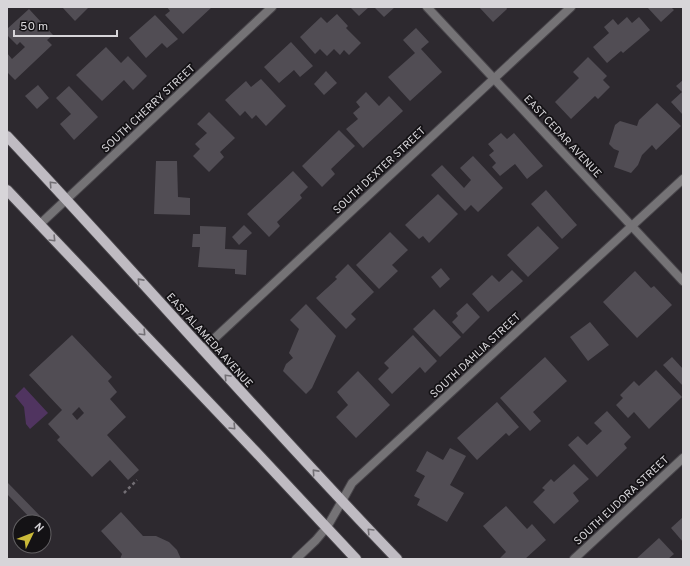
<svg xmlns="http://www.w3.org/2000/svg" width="690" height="566" font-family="Overpass,sans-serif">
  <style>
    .green { fill: #503460 }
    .building { fill: #514d54; fill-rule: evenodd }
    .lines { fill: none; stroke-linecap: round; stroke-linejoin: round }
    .minor-casing { stroke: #48454a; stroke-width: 10 }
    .tertiary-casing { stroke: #48454a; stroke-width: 10 }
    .primary-casing { stroke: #48454a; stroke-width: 12 }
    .path { stroke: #736f75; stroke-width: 2.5; stroke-dasharray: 3 3; stroke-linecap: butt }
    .minor { stroke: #757376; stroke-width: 8 }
    .tertiary { stroke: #757376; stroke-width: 8 }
    .primary { stroke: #bfbbc2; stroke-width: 10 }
    .oneway { stroke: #726f74 }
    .labels { text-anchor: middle; stroke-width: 3.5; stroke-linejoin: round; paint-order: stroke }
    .street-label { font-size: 11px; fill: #d7d5d9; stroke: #141215 }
  </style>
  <rect width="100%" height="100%" fill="#2d292f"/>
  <path class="green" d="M24 387 48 413 30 429 26 424 24 407 15 396Z"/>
  <g class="building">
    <path d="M62 7H89L75 21Z"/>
    <path d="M167 7H212L183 34 165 15 170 11Z"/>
    <path d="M350 7H369L359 16Z"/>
    <path d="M374 7H395L384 17Z"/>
    <path d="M479 7H506L507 9 493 22Z"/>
    <path d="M647 7H671L674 10 661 22Z"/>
    <path d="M29 9 53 35 47 40 52 45 15 80 7 72V53L12 59 25 47 20 42 17 45 7 35V29Z"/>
    <path d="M337 14 348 26 346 28 361 43 349 55 344 50 340 55 334 49 327 56 320 49 315 54 300 37 321 17 327 23Z"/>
    <path d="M155 15 178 39 167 48 162 43 146 58 129 38Z"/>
    <path d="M627 17 632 23 639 17 650 30 623 53 621 51 607 63 593 47 609 33 604 27 613 19 618 25Z"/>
    <path d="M416 28 429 42 421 49 442 72 410 101 388 77 415 53 403 40Z"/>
    <path d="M291 42 313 66 300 77 294 70 279 83 264 67Z"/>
    <path d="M106 47 121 63 128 56 147 76 133 90 124 80 102 101 76 75Z"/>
    <path d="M588 57 607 76 603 80 610 87 598 99 595 96 571 119 555 102 579 78 573 72Z"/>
    <path d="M326 71 337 83 324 95 314 84Z"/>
    <path d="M261 79 286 106 266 126 256 115 252 119 245 111 240 116 225 100 246 81 251 87Z"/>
    <path d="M683 80V115L671 102 682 92 676 86Z"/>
    <path d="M38 85 49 98 37 109 25 96Z"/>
    <path d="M69 86 98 117 74 140 60 124 71 114 56 98Z"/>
    <path d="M366 92 379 106 389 96 403 111 363 148 346 129 358 119 353 113 360 107 356 102Z"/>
    <path d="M657 103 681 126 656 150 652 145 642 155 638 165 631 173 614 167 619 151 614 149 609 144 615 125 620 121 637 126 639 120Z"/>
    <path d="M209 112 235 138 220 152 224 157 209 172 193 156 200 149 195 144 207 133 197 124Z"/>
    <path d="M339 130 355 146 331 169 335 174 322 187 302 166Z"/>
    <path d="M501 133 507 139 514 133 543 166 527 179 515 164 500 176 492 167 496 163 489 155 494 151 488 144Z"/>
    <path d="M473 156 503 188 478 212 471 205 465 211 431 175 442 165 464 188 471 180 460 168Z"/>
    <path d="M156 161H177L178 197 190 198V215L154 214Z"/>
    <path d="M293 171 308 187 300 195 302 198 277 222 280 226 269 237 247 214Z"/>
    <path d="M546 190 577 225 562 239 531 204Z"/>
    <path d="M438 194 458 214 429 243 423 236 419 239 405 225Z"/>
    <path d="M244 225 252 233 239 245 232 237Z"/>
    <path d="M200 226 226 227 225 249 247 250 246 275 235 274V269L198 267 200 247H192L193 234H200Z"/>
    <path d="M538 226 559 248 528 277 507 255Z"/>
    <path d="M390 232 408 250 392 265 398 271 379 289 356 265Z"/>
    <path d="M348 264 374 292 351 314 356 319 346 329 316 298 337 279 335 277Z"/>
    <path d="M441 268 450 279 440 288 431 277Z"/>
    <path d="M512 270 523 281 488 312 472 294 492 275 499 282Z"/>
    <path d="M635 271 651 288 654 286 672 305 637 338 603 302Z"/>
    <path d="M467 303 480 317 463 334 452 322 458 316 456 313Z"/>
    <path d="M306 304 336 336 312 388 306 394 283 371 286 364 293 358 289 353 299 329 290 320Z"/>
    <path d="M434 309 461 337 440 357 413 329Z"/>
    <path d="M590 322 609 345 588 361 570 337Z"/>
    <path d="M72 335 112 377 108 381 117 392 110 399 126 417 107 435 139 470 128 480 110 460 92 477 57 440 60 437 48 424 62 410 29 375ZM79 407 84 413 77 420 72 414Z"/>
    <path d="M413 335 437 361 425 373 420 367 392 394 378 379 389 368 384 363Z"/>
    <path d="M545 357 567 381 533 412 541 421 530 431 500 398Z"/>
    <path d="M672 357 683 369V386L663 365Z"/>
    <path d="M656 370 682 397 649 429 634 412 628 418 616 405 623 398 620 395 634 381 639 386Z"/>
    <path d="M358 371 390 405 356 438 336 417 348 405 337 392Z"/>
    <path d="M497 402 519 427 509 436 506 433 477 460 457 438Z"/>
    <path d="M607 411 631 437 624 444 627 448 597 477 568 445 578 436 587 445 602 431 594 423Z"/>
    <path d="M450 448 466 456 450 485 464 493 447 522 417 505 420 499 414 496 425 476 416 471 427 451 443 460Z"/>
    <path d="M574 464 589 479 573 493 579 501 554 524 533 502 545 490 542 488 551 479 554 482Z"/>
    <path d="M7 482 46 522H34L7 494Z"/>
    <path d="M506 506 527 529 532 524 546 540 525 559H499L506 552 483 526Z"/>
    <path d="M121 512 143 536H156L169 542 177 550 181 559H120L122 554 101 531Z"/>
    <path d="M683 517V542L671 528Z"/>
    <path d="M659 538 674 554 668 559H636Z"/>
  </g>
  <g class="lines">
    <g class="minor-casing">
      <g id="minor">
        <path d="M427 7 683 281"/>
        <path d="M39 225 272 7"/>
        <path d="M202 350 571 7"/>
        <path d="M342 501 352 483 683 179"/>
        <path d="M574 559 683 458"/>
      </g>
    </g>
    <g class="tertiary-casing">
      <path id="tertiary" d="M296 559 316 540 327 527 342 501"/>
    </g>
    <g class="primary-casing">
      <g id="primary">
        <path d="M7 136C139 276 264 421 397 559"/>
        <path d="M7 190 255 451 356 559"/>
      </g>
    </g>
    <path class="path" d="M124 493 137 480"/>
    <use href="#minor" class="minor"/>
    <use href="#tertiary" class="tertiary"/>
    <use href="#primary" class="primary"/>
  </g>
  <defs><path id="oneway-chevron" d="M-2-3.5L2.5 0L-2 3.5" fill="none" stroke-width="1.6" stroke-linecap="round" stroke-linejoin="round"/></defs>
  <g class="oneway">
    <use href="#oneway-chevron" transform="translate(52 184) rotate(-133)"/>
    <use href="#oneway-chevron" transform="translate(53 239) rotate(46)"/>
    <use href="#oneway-chevron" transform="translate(140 281) rotate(-132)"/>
    <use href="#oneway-chevron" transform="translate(143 333) rotate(46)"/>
    <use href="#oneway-chevron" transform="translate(227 377) rotate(-133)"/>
    <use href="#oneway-chevron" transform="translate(233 427) rotate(46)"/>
    <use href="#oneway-chevron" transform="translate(315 472) rotate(-132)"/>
    <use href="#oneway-chevron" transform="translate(370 531) rotate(-134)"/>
  </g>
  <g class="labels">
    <g class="street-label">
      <text transform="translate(148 108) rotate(-43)" y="4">SOUTH CHERRY STREET</text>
      <text transform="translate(563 136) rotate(47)" y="4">EAST CEDAR AVENUE</text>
      <text transform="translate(379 170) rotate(-43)" y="4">SOUTH DEXTER STREET</text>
      <text transform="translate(210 340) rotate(48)" y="4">EAST ALAMEDA AVENUE</text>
      <text transform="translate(475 355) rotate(-43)" y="4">SOUTH DAHLIA STREET</text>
      <text transform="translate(621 500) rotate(-43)" y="4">SOUTH EUDORA STREET</text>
    </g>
  </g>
  <rect width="690" height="566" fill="none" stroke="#d7d5d9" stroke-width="16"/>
  <g transform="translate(32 534) rotate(47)"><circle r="19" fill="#141215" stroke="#626063"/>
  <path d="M0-3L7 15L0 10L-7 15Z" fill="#cbba39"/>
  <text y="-6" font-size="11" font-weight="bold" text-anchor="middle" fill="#d7d5d9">N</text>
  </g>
  <path d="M14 30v6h103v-6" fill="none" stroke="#d7d5d9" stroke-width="2"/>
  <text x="20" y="30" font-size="12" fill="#d7d5d9" stroke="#141215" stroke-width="3" paint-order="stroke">50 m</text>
</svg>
